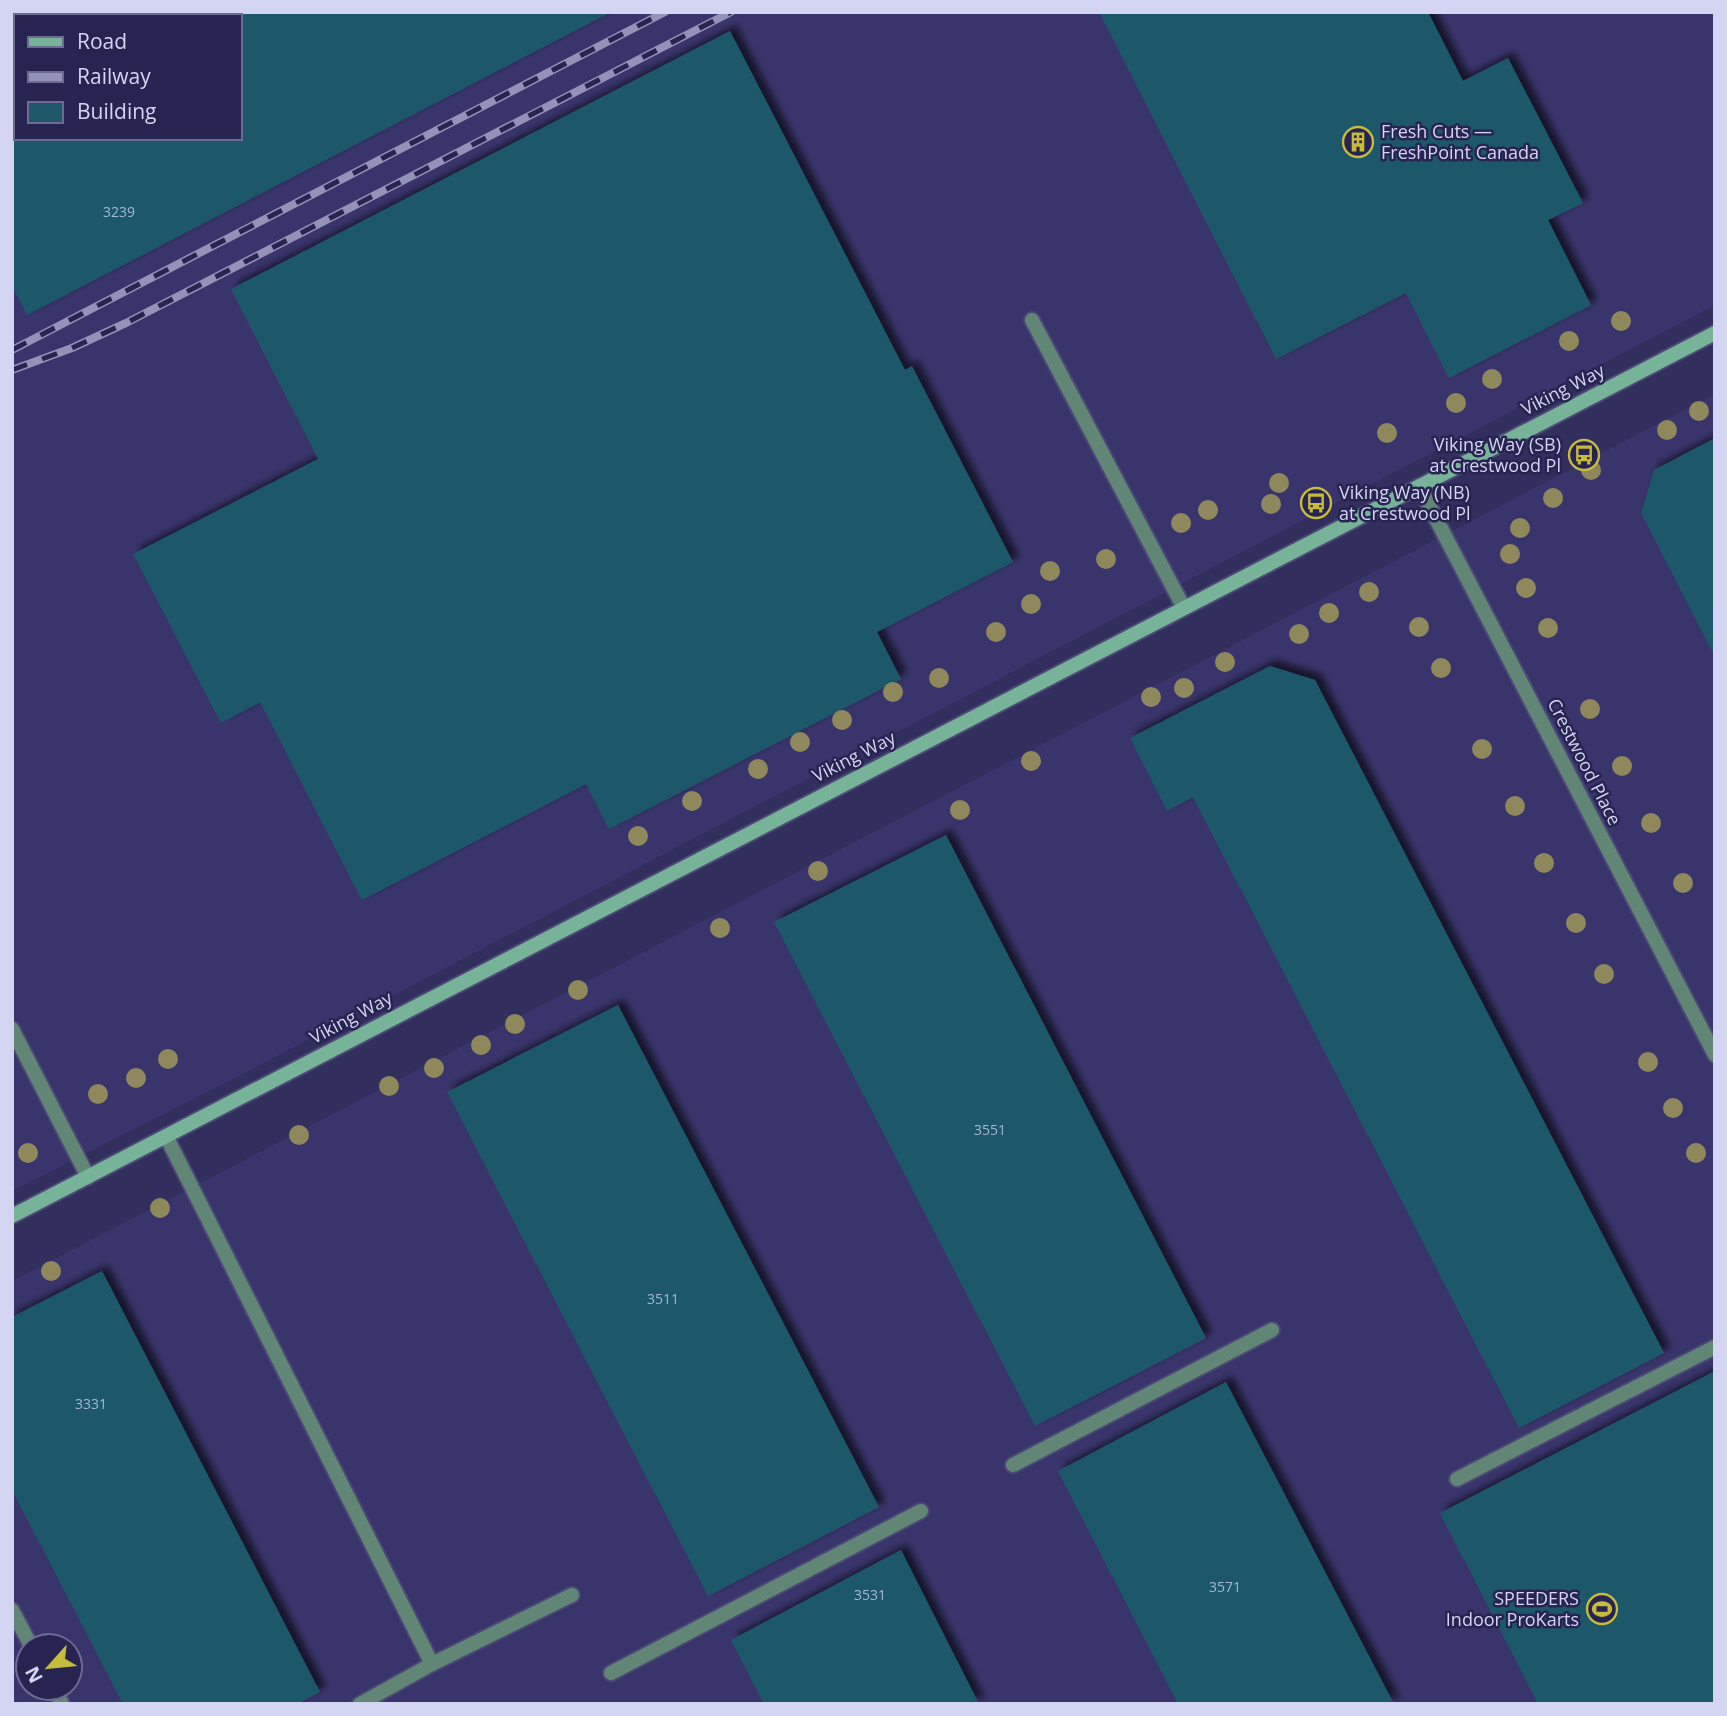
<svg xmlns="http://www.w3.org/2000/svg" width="1727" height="1716" font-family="'Open Sans',sans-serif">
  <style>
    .built { fill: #39346b; fill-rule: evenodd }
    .building { fill: #1f586b; filter: url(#shadow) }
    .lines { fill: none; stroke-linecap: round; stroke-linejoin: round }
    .lane-casing { stroke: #4c4976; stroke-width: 18 }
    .street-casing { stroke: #4c4976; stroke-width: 18 }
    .secondary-casing { stroke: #4c4976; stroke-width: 18 }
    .lane { stroke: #618675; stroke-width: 14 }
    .street { stroke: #618675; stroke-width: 14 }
    .secondary { stroke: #77b398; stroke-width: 14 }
    .rail-casing { stroke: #9392b8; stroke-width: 8 }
    .rail { stroke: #282452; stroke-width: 5; stroke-dasharray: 16; stroke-linecap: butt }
    .tree { fill: #8f885c }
    .labels { text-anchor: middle; stroke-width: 5; stroke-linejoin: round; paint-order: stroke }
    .number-label { font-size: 14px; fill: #a7b6d1 }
    .poi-label { font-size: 18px; fill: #d4d5f3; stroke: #282452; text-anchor: start }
    .street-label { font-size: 18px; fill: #d4d5f3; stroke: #282452 }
  </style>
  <defs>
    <filter id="shadow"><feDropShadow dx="6" dy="-6" stdDeviation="3.5" flood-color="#0009"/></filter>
  </defs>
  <rect width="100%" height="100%" fill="#322e5e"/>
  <g class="built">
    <path d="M12 12H1715V305L235 1078 12 1191ZM16 16H240V138H16Z"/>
    <path d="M1715 394V1704H12V1281ZM28 1646H70V1688H28Z"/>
  </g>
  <g class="building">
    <path d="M74 12H611L27 315 12 286V78L16 76V138H240V16H67Z"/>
    <path d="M1099 12H1428L1463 81 1508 58 1583 203 1548 220 1591 305 1449 378 1406 293 1276 359Z"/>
    <path d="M730 31 905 370 912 366 1013 562 877 632 901 679 609 829 586 784 362 900 260 702 221 723 133 554 318 459 231 289Z"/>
    <path d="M1715 438V657L1641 513 1654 470Z"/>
    <path d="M1270 666 1315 680 1664 1353 1519 1428 1193 797 1167 811 1130 738Z"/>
    <path d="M946 835 1206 1338 1035 1426 774 922Z"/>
    <path d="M618 1005 879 1507 708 1596 447 1092Z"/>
    <path d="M102 1271 320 1692 297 1704H123L12 1490V1317Z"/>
    <path d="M1715 1371V1704H1538L1440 1513Z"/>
    <path d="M1226 1382 1394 1704H1178L1058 1471Z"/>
    <path d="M901 1550 979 1704H764L731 1640Z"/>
  </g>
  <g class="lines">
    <g class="lane-casing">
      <g id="lane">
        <path d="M1032 320 1184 608"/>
        <path d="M12 1029 88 1177"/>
        <path d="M166 1136 432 1664"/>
        <path d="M1013 1465 1272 1330"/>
        <path d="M1457 1479 1715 1347"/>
        <path d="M12 1610 31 1646"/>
        <path d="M611 1673 921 1511"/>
        <path d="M54 1688 62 1704"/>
        <path d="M360 1704 432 1664 572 1595"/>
      </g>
    </g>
    <g class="street-casing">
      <path id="street" d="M1419 486 1715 1055"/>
    </g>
    <g class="secondary-casing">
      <path id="secondary" d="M12 1216 1715 333"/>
    </g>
    <use href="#lane" class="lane"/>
    <use href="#street" class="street"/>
    <use href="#secondary" class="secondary"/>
    <g class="rail-casing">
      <g id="rail">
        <path d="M12 350 665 12"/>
        <path d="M12 370 72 348 126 323 731 12"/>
      </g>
    </g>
    <use href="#rail" class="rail"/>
  </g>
  <g class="tree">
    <circle cx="1621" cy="321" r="10"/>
    <circle cx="1569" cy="341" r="10"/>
    <circle cx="1492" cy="379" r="10"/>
    <circle cx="1456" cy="403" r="10"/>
    <circle cx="1699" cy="411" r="10"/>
    <circle cx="1667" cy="430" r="10"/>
    <circle cx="1387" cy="433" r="10"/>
    <circle cx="1591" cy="470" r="10"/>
    <circle cx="1279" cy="483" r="10"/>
    <circle cx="1553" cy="498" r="10"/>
    <circle cx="1271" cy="504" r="10"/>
    <circle cx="1208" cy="510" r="10"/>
    <circle cx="1181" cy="523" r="10"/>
    <circle cx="1520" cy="528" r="10"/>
    <circle cx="1510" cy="554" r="10"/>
    <circle cx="1106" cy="559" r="10"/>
    <circle cx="1050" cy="571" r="10"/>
    <circle cx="1526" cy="588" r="10"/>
    <circle cx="1369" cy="592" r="10"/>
    <circle cx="1031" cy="604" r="10"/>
    <circle cx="1329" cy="613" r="10"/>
    <circle cx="1419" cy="627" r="10"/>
    <circle cx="1548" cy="628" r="10"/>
    <circle cx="996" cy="632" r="10"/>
    <circle cx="1299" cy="634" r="10"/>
    <circle cx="1225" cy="662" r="10"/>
    <circle cx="1441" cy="668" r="10"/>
    <circle cx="939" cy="678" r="10"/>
    <circle cx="1184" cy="688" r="10"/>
    <circle cx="893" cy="692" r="10"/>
    <circle cx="1151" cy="697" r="10"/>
    <circle cx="1590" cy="709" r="10"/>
    <circle cx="842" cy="720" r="10"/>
    <circle cx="800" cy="742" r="10"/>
    <circle cx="1482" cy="749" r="10"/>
    <circle cx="1031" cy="761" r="10"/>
    <circle cx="1622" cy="766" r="10"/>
    <circle cx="758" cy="769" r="10"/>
    <circle cx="692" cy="801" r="10"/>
    <circle cx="1515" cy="806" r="10"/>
    <circle cx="960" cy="810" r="10"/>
    <circle cx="1651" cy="823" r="10"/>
    <circle cx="638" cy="836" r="10"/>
    <circle cx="1544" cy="863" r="10"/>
    <circle cx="818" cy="871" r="10"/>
    <circle cx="1683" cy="883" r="10"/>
    <circle cx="1576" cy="923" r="10"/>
    <circle cx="720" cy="928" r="10"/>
    <circle cx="1604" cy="974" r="10"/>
    <circle cx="578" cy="990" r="10"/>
    <circle cx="515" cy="1024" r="10"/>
    <circle cx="481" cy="1045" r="10"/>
    <circle cx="168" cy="1059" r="10"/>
    <circle cx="1648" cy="1062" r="10"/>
    <circle cx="434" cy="1068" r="10"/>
    <circle cx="136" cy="1078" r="10"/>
    <circle cx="389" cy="1086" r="10"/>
    <circle cx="98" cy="1094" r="10"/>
    <circle cx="1673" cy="1108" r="10"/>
    <circle cx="299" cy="1135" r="10"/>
    <circle cx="28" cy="1153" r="10"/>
    <circle cx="1696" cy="1153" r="10"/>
    <circle cx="160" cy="1208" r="10"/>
    <circle cx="51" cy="1271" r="10"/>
  </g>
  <defs>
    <g id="building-ring" transform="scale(1.575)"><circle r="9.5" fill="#282452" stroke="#c7bb3c" stroke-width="1.5"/><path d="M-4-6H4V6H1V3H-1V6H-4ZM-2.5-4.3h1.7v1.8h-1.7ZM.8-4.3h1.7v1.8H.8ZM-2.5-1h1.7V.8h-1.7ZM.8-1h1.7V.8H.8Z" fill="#c7bb3c"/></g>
    <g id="bus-ring" transform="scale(1.575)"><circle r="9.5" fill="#282452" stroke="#c7bb3c" stroke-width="1.5"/><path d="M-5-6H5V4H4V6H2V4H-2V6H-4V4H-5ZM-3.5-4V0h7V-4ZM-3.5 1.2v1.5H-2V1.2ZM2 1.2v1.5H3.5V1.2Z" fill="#c7bb3c"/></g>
    <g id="stadium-ring" transform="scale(1.575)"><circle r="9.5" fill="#282452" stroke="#c7bb3c" stroke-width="1.5"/><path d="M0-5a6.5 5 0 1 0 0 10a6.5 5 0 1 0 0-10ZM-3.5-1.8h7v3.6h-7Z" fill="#c7bb3c"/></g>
  </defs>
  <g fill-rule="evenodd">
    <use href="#building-ring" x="1358" y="142"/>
    <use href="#bus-ring" x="1584" y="455"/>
    <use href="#bus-ring" x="1316" y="503"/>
    <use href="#stadium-ring" x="1602" y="1609"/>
  </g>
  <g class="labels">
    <g class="number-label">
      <text x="119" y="217">3239</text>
      <text x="990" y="1135">3551</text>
      <text x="663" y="1304">3511</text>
      <text x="91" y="1409">3331</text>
      <text x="1225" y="1592">3571</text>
      <text x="870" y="1600">3531</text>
    </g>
    <g class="poi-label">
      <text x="1381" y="138">Fresh Cuts —<tspan x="1381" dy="21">FreshPoint Canada</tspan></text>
      <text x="1561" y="451" text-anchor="end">Viking Way (SB)<tspan x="1561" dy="21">at Crestwood Pl</tspan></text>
      <text x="1339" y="499">Viking Way (NB)<tspan x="1339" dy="21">at Crestwood Pl</tspan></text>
      <text x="1579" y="1605" text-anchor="end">SPEEDERS<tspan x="1579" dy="21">Indoor ProKarts</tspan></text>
    </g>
    <g class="street-label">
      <text transform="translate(1563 390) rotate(-27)" y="6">Viking Way</text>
      <text transform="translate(854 757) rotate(-27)" y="6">Viking Way</text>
      <text transform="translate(1584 762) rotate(63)" y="6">Crestwood Place</text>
      <text transform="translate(351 1018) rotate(-28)" y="6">Viking Way</text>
    </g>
  </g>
  <rect width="1727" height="1716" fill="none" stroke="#d4d5f3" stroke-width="28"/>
  <rect x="14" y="14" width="228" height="126" fill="#282452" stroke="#6d6b92" stroke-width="2"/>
  <rect x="28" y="37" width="35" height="10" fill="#77b398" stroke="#6d6b92" stroke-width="2"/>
  <text x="77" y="49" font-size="21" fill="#d4d5f3">Road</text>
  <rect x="28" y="72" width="35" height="10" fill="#9392b8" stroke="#6d6b92" stroke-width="2"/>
  <text x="77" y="84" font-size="21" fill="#d4d5f3">Railway</text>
  <rect x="28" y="102" width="35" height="21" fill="#1f586b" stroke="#6d6b92" stroke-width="2"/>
  <text x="77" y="119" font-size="21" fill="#d4d5f3">Building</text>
  <g transform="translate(49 1667) rotate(243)"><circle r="33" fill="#282452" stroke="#6d6b92" stroke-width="2"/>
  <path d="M0-5L12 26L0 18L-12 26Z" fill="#c7bb3c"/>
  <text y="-10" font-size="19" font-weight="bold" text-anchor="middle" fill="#d4d5f3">N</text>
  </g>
</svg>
